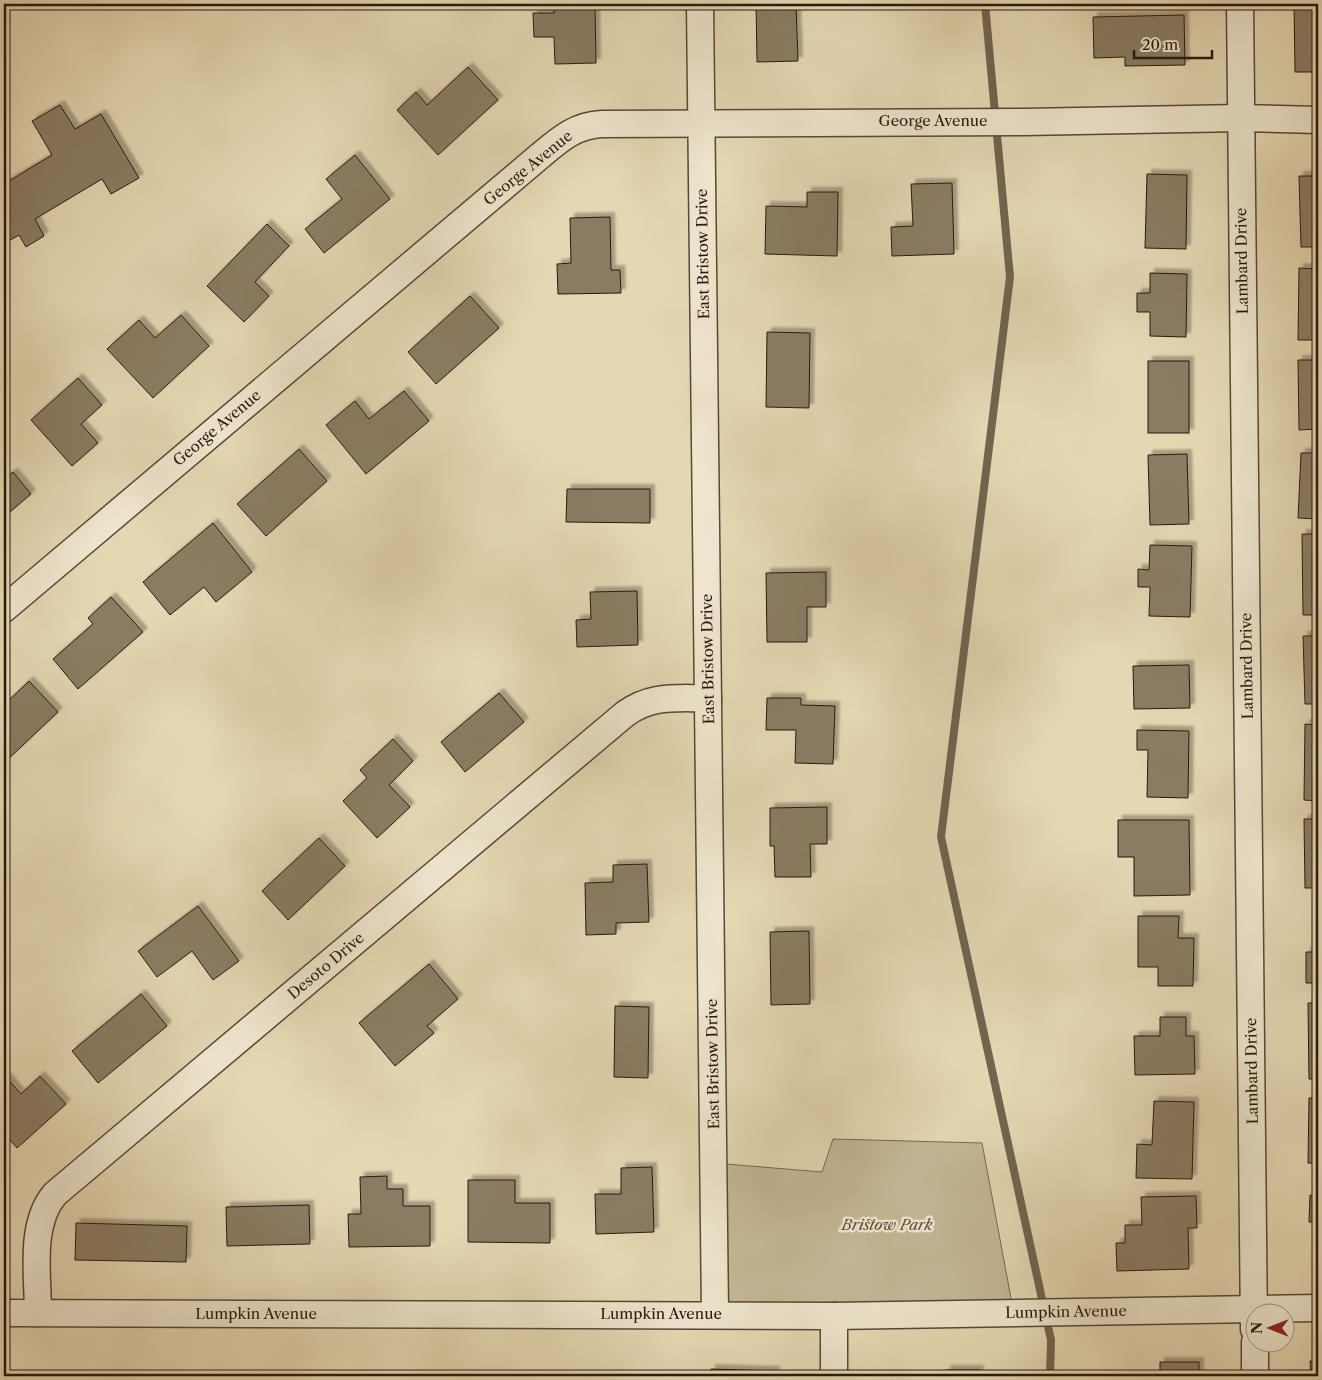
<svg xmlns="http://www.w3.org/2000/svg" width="1322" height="1380" font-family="'Libre Caslon Text',serif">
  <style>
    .green { fill: #c4b796; stroke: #766852 }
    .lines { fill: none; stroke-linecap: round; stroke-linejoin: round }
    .stream { stroke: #726450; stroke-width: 8 }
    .building { fill: #8a7c64; stroke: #28190f; filter: url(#shadow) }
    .minor-casing { stroke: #574838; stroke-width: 29 }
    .minor { stroke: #ede5cd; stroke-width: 26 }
    .labels { text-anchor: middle; stroke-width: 5; stroke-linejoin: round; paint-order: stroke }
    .street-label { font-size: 15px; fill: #28190f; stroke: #ede5cd }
    .park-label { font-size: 15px; font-style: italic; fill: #574838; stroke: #ede5cd }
  </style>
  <defs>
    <filter id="shadow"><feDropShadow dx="4.5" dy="-4.5" stdDeviation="1" flood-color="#0004"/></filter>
  </defs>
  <rect width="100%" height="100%" fill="#e4d7b2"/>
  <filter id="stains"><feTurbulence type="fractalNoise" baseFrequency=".004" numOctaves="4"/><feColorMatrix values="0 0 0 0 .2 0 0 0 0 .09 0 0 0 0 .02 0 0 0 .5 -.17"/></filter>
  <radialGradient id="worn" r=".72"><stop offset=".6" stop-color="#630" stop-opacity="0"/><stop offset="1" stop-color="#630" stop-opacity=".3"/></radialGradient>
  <path class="green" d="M833 1139 982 1143 1013 1309 715 1310 714 1163 822 1172Z"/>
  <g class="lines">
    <path class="stream" d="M985 4 1010 277 941 837 1051 1340 1050 1376"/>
  </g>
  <g class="building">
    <path d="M554 4H595L596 63 555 64 554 37H534L533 13H554Z"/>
    <path d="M756 4H796L798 61 757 62Z"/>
    <path d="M1294 4H1318V72H1295Z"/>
    <path d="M1184 15 1185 65 1125 66V57L1094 58 1093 17Z"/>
    <path d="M468 67 498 100 438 155 397 110 416 92 427 105Z"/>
    <path d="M60 105 75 129 101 114 139 178 111 194 102 179 35 219 44 236 26 247 19 235 5 243 4 240V184L52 155 32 121Z"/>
    <path d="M355 155 390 199 324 253 305 229 342 199 326 179Z"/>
    <path d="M1147 174 1187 175 1186 249 1145 248Z"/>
    <path d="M1299 176H1318V247H1301Z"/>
    <path d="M952 183 954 254 892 256 891 227 913 226 911 184Z"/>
    <path d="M807 192H838L837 256 765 254 766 206 807 207Z"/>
    <path d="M610 217 611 270H620L621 293 558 294 557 264 571 263 570 218Z"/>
    <path d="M267 224 289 246 255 282 269 296 244 322 207 286Z"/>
    <path d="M1299 268 1318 269V340H1298Z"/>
    <path d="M1150 273 1187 274 1186 337 1150 336V312H1137V293H1150Z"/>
    <path d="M470 296 499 328 436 384 408 352Z"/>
    <path d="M181 315 209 346 153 398 107 349 139 320 155 338Z"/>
    <path d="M767 332 810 333 809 408 766 407Z"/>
    <path d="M1298 360H1318V429L1299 430Z"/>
    <rect x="1148" y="361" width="41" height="72"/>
    <path d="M78 378 102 405 81 424 98 443 72 466 31 420Z"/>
    <path d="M404 391 429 421 366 474 326 425 355 401 369 419Z"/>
    <path d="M299 449 327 481 266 536 237 504Z"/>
    <path d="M1301 453H1318V519L1298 518Z"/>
    <path d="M1187 454 1189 524 1150 525 1148 455Z"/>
    <path d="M13 472 31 494 4 517V480Z"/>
    <path d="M567 489H650V523L566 522Z"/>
    <path d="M213 523 252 572 216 602 204 587 170 615 143 582Z"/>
    <path d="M1302 534H1318V615H1303Z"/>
    <path d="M1150 545 1192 546 1190 617 1149 616 1150 587H1138V569L1149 570Z"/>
    <path d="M826 572V607H807V642H767L766 573Z"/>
    <path d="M637 591 638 645 577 647 576 620 591 619 590 592Z"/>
    <path d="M111 597 143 632 78 689 53 659 93 624 88 618Z"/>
    <path d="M1303 636H1318V704H1305Z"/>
    <path d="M1189 665 1190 708 1134 709 1133 666Z"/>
    <path d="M29 681 58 712 4 763V705Z"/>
    <path d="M499 693 524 722 465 772 441 742Z"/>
    <path d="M767 698H801V705L835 706 833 764 795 763 796 730H766Z"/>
    <path d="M1305 724 1318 725V801L1304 800Z"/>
    <path d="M1137 730 1189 731 1188 798 1147 797 1148 750H1137Z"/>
    <path d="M393 739 413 761 389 785 410 807 377 838 343 801 367 778 360 770Z"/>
    <path d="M827 807V844H810L811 877H775L774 846H770V808Z"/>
    <path d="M1304 819H1318V888H1305Z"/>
    <path d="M1118 820H1189L1190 895 1134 896V857H1118Z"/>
    <path d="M319 838 345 866 288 920 262 891Z"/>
    <path d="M647 864 649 922 616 923V934L586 935 585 883 613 882V865Z"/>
    <path d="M198 906 239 961 213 980 192 951 157 977 138 951Z"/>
    <path d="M1313 912H1318V983H1306V952H1314Z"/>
    <path d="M1138 916H1179L1178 938H1194L1193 986H1158V967H1138Z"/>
    <path d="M809 931 810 1004 771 1005 770 932Z"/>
    <path d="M429 964 458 999 427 1026 434 1033 395 1066 359 1023Z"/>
    <path d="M141 994 167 1026 98 1083 72 1051Z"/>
    <path d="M1308 1003H1318V1079H1309Z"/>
    <path d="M615 1006 649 1007 648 1078 614 1077Z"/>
    <path d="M1160 1017H1186V1036H1194L1195 1074 1135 1075 1134 1036H1160Z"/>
    <path d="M4 1075 21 1094 40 1076 66 1104 17 1148 4 1133Z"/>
    <path d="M1309 1098H1318V1163H1308Z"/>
    <path d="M1154 1101 1194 1102 1192 1179 1136 1178 1137 1144 1152 1145Z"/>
    <path d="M652 1167 654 1232 596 1234 595 1194H621V1168Z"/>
    <path d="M387 1176V1189H403V1206H430V1246L349 1247 348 1214H361L360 1177Z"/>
    <path d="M468 1180H515V1203H550V1243L468 1242Z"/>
    <path d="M1310 1195 1318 1196V1271H1316L1317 1222H1309Z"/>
    <path d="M1196 1196 1197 1228H1188L1189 1269 1117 1271 1116 1243H1125V1225H1142L1141 1197Z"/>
    <path d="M309 1205 310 1244 227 1246 226 1207Z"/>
    <path d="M76 1223 187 1226 186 1262 75 1260Z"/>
    <path d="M1310 1361H1318V1376H1311Z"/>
    <rect x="1160" y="1362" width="39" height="14"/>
    <path d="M711 1369 775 1371V1376H711Z"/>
    <rect x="946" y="1370" width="33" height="6"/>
  </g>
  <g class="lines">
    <g class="minor-casing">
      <g id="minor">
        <path d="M700 4 715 1314"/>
        <path d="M1240 4 1254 1329"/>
        <path d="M4 609 541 155C560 139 576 125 602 124L1024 122 1241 118 1318 120"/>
        <path d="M4 1313 834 1316 1318 1308"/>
        <path d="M38 1313C38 1276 29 1224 55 1194L625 714C652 694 677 699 708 698"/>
        <path d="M1255 1342V1376"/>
        <path d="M834 1376V1316"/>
      </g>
    </g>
    <use href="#minor" class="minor"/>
  </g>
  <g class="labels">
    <g class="street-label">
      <text x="933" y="126">George Avenue</text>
      <text transform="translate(528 168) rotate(-39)" y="5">George Avenue</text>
      <text transform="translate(703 254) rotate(-91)" y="5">East Bristow Drive</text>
      <text transform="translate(1242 261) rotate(-91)" y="5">Lambard Drive</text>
      <text transform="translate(217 428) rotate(-40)" y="5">George Avenue</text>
      <text transform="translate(708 659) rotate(-91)" y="5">East Bristow Drive</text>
      <text transform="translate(1247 666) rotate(-91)" y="5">Lambard Drive</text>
      <text transform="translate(326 966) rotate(-40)" y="5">Desoto Drive</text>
      <text transform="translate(713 1064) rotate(-91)" y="5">East Bristow Drive</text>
      <text transform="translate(1252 1071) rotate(-91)" y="5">Lambard Drive</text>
      <text transform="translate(1066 1312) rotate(-1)" y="5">Lumpkin Avenue</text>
      <text x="256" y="1319">Lumpkin Avenue</text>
      <text x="661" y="1319">Lumpkin Avenue</text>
    </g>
    <g class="park-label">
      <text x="887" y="1230">Bristow Park</text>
    </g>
  </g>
  <rect width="1322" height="1380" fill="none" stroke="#e4d7b2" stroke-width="20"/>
  <rect x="5" y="5" width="1312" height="1370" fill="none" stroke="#28190f" stroke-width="2.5"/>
  <rect x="10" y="10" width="1302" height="1360" fill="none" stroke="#28190f"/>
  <g transform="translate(1270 1328) rotate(270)"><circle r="24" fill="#ede5cd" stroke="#9e9381"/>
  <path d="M0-4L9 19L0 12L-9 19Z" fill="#8f2418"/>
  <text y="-8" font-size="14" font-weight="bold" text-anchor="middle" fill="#28190f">N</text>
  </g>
  <path d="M1134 50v8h78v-8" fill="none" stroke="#28190f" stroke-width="2.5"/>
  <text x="1142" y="50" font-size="15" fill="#28190f" stroke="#ede5cd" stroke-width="4" paint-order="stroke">20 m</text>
  <rect width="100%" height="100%" filter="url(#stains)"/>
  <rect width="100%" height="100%" fill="url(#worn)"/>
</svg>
